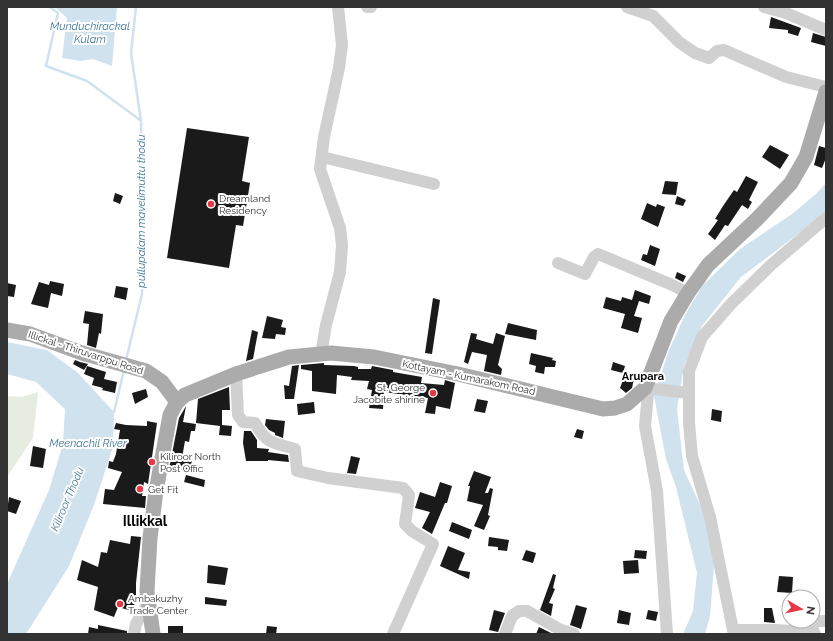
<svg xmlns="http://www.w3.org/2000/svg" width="833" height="641" font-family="Raleway,sans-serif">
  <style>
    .green { fill: #e6ecdf }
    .water { fill: #cfe2ee }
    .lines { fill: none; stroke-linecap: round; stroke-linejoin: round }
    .stream { stroke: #cfe2ee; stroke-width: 2.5 }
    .building { fill: #1a1a1a }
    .minor { stroke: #d0d0d0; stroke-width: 12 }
    .major { stroke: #ababab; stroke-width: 15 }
    .poi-dot { fill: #e63946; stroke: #fff; stroke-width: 1.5 }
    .labels { text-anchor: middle; stroke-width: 4; stroke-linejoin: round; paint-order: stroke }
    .poi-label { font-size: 10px; fill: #333; stroke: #fff; text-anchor: start }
    .street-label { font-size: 10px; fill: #333; stroke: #fff }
    .water-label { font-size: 11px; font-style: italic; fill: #3f7597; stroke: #fff }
    .neighbourhood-label { font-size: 11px; font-weight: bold; fill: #000; stroke: #fff }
    .district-label { font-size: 14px; font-weight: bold; fill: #000; stroke: #fff }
  </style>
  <rect width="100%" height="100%" fill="#fff"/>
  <path class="green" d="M38 392 33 438 7 477V396L21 397Z"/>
  <g class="water">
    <path d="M55 7H117L112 66 93 59 80 61 62 58 67 18Z"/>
    <path d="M826 183V213L741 277 702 326 684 366 677 409 684 470 707 520 714 566 710 616 705 634H683L693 611 697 573 676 487 666 459 654 396 669 350 686 313 703 285 740 249 792 214 816 194Z"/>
    <path d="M7 342 47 350 78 373 114 412 113 447 94 505 69 566 26 634H7V584L49 490 63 444 65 409 36 382 7 374Z"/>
  </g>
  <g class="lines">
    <g class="stream">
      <path d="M50 7 58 13 46 66 87 81 140 120"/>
      <path d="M126 360 142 294 141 121 131 53 136 7"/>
      <path d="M114 412 124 370"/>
    </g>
  </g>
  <g class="building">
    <path d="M771 17 801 28 798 36 788 33V30L769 28Z"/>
    <path d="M813 33 826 37V46L811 42Z"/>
    <path d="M187 128 249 137 242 181 250 183 243 226 236 225 229 268 167 258Z"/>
    <path d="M770 145 789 155 780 169 762 157Z"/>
    <path d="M819 146 826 148V158L822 168 814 165Z"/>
    <path d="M746 176 758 182 749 200 752 202 748 209 742 205 728 226 725 225 715 240 708 234 718 220 715 219 723 206 734 190 737 192Z"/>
    <path d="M665 181 678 182 676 195 662 194Z"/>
    <path d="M115 193 123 196 120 204 113 201Z"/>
    <path d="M677 196 686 200 683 206 675 204Z"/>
    <path d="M647 203 656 207 657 204 665 207 658 227 641 219Z"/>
    <path d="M650 245 660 249 655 266 641 260 643 254 647 255Z"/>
    <path d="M677 272 686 276 683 282 675 278Z"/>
    <path d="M50 281 64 284 62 296 51 293 48 308 31 304 39 282 49 285Z"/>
    <path d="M7 283 16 285 14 297 7 296Z"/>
    <path d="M116 286 128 288 126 300 114 297Z"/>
    <path d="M635 290 651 296 649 304 639 301 634 316 642 318 638 333 621 328 625 314 603 308 606 297 621 301 622 297 632 300Z"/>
    <path d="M433 298 440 300 432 354 425 353Z"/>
    <path d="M85 311 103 314 101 334 99 333 96 348 87 345 89 324 83 323Z"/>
    <path d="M267 316 283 320 281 327 286 328 285 335 276 334 275 339 262 338Z"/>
    <path d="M508 323 537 330 536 340 505 334Z"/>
    <path d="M252 330 258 332 253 359 246 361Z"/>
    <path d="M471 333 477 334 476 339 493 344 496 333 505 336 498 365 502 369 501 375 484 371 487 355 472 352 468 364 464 362Z"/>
    <path d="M531 353 553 358 552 360 556 361 555 367H545L544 374 535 372 536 366 529 364Z"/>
    <path d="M75 360 80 362 88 364 84 370 73 364Z"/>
    <path d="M613 362 625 366 623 373 611 370Z"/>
    <path d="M324 363V365L354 366 358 367V369H371L372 366 393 370V372L422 377 421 383 444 385 445 380 455 383 450 409 436 406 435 414 425 413 428 398 384 392 383 409 369 408 372 390 367 389 369 381 351 380 352 377 337 375 336 394 312 391V371L301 369V365Z"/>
    <path d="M299 365 294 399H285L284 385 289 386 292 366Z"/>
    <path d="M87 366 106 372 104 379 117 382 115 393 102 390 103 388 92 385 94 378 84 374Z"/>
    <path d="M625 375 634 379 632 388 626 393 620 388Z"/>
    <path d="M229 387 230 410H222V425L232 426 231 436 219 435 220 426 196 423 198 399Z"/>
    <path d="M146 389 148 397 135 404 132 393Z"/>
    <path d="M477 399 488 401 485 413 474 411Z"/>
    <path d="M314 402 315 413 298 415 297 404Z"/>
    <path d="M186 406 183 422 196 424 195 431H191L189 442 185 441 182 458 192 460 190 473 169 469 179 418Z"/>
    <path d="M712 409 722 411 721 422 711 420Z"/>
    <path d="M266 419 285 421 283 438 275 435V433L269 430 265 425Z"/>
    <path d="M147 421 157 423 148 484 144 482 142 496H146L145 508 103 504 105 489 114 490 122 472 108 468 109 461 113 462 116 454 120 430 114 429 116 423 126 425 147 426Z"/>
    <path d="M577 429 584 431 582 439 574 437Z"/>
    <path d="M244 431H251L257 440V448L269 449 268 452 288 455 289 462 268 460V461H246L243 443Z"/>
    <path d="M33 446 46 449 43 468 30 466Z"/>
    <path d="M351 456 360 458 356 474 347 473Z"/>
    <path d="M474 471 491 477 485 493H488L490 488 493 489 488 515 490 516 484 530 474 526 483 505 467 501 470 486H468Z"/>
    <path d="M186 475 205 480 204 487 184 482Z"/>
    <path d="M440 482 452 486 447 503H445L432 534 422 528 430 512 415 508 420 492 435 497Z"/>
    <path d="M9 497 21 501 16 514 7 511Z"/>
    <path d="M452 522 472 530 469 539 449 531Z"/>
    <path d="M131 536 141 537 136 583V600L132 611 118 607 114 617 94 610 98 587 77 580 82 560 98 567 101 552 107 553 110 540 130 544Z"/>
    <path d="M489 537 509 540 507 551 498 550V547L488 546Z"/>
    <path d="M448 546 465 553 458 570 470 572 469 579 440 566Z"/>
    <path d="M526 550 536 553 533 563 522 560Z"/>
    <path d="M635 550 647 551 646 559 634 558Z"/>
    <path d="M638 560 639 573 624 574 623 561Z"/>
    <path d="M208 565 228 568 225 585 207 583Z"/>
    <path d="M553 574 556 575 553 588 555 589 549 603 553 604 551 616 540 610Z"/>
    <path d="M779 576 793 577 792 593 777 592Z"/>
    <path d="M205 597 227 600 226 606 205 604Z"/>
    <path d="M576 605 587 608 581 629 570 625Z"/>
    <path d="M764 608H772L775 623 764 622Z"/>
    <path d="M494 610 505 613 498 632 489 630Z"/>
    <path d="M619 610 631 613 629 625 617 623Z"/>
    <path d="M648 610 658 612 656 621 646 619Z"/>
    <path d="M98 625 127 631V634H88L89 627 98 629Z"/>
    <rect x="168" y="626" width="15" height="7"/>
    <path d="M267 626 277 627 276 634H266Z"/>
    <path d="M539 627 553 634H536Z"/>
  </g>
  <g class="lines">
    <g class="minor">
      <path d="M367 7H371"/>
      <path d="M627 7 653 16 679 42 695 53 709 58 717 51 724 50 786 77 826 87"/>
      <path d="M764 7 786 13 826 30"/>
      <path d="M322 157 434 184"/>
      <path d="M558 263 585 274 594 257 598 254 670 284 688 293"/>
      <path d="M321 354 326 325 340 272 342 245 340 228 320 169 324 137 339 68 342 45 338 7"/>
      <path d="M236 374 238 415 243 422 255 423C268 445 272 442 295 449L297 471 328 478 403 488 409 495 405 524 412 531 433 544 393 634"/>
      <path d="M645 388 648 393 645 426 657 491 667 634"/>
      <path d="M645 388 689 393"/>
      <path d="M808 632 816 621H826"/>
      <path d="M134 634 136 624 148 603"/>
      <path d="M505 634 512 616 519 611H527L561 630 574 634"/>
      <path d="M815 634 814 632 774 630H733L710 517 692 456 689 423V371L702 337 731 304 771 265 826 218"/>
    </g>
    <g class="major">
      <path d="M7 330 30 334 82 353 146 371 162 382 177 402"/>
      <path d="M153 634 147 591 150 538 156 491 170 415 177 402 185 395 236 374 289 357 331 353 374 357 458 374 603 409 615 408 627 404 645 388 671 321 688 293 708 265 757 219 791 183 806 157 826 92"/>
    </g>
  </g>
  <g class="poi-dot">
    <circle cx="211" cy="204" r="4"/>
    <circle cx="433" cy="393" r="4"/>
    <circle cx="152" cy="462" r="4"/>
    <circle cx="140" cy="489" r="4"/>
    <circle cx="120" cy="604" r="4"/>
  </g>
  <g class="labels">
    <g class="poi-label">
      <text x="219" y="202">Dreamland<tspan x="219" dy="12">Residency</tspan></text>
      <text x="425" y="391" text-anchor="end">St. George<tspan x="425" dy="12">Jacobite shirine</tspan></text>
      <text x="160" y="460">Kiliroor North<tspan x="160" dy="12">Post Offic</tspan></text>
      <text x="148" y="493">Get Fit</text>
      <text x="128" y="602">Ambakuzhy<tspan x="128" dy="12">Trade Center</tspan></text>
    </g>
    <g class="street-label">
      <text transform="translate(86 352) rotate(18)" y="4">Illickal - Thiruvarppu Road</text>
      <text transform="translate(469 377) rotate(12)" y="4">Kottayam - Kumarakom Road</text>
    </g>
    <g class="water-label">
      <text x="90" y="30">Munduchirackal<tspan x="90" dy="13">Kulam</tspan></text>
      <text transform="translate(141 211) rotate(-90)" y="4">pullupalam mavelimuttu thodu</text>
      <text x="88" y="447">Meenachil River</text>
      <text transform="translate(67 499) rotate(-67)" y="4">Kiliroor Thodu</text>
    </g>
    <g class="neighbourhood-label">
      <text x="643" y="380">Arupara</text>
    </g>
    <g class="district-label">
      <text x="145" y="526">Illikkal</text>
    </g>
  </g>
  <rect width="833" height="641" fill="none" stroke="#333333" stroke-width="16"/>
  <g transform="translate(801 609) rotate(99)"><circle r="19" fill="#ffffff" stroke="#adadad"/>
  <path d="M0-3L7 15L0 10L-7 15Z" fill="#e63946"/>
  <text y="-6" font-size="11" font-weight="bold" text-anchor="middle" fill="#333333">N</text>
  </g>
</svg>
